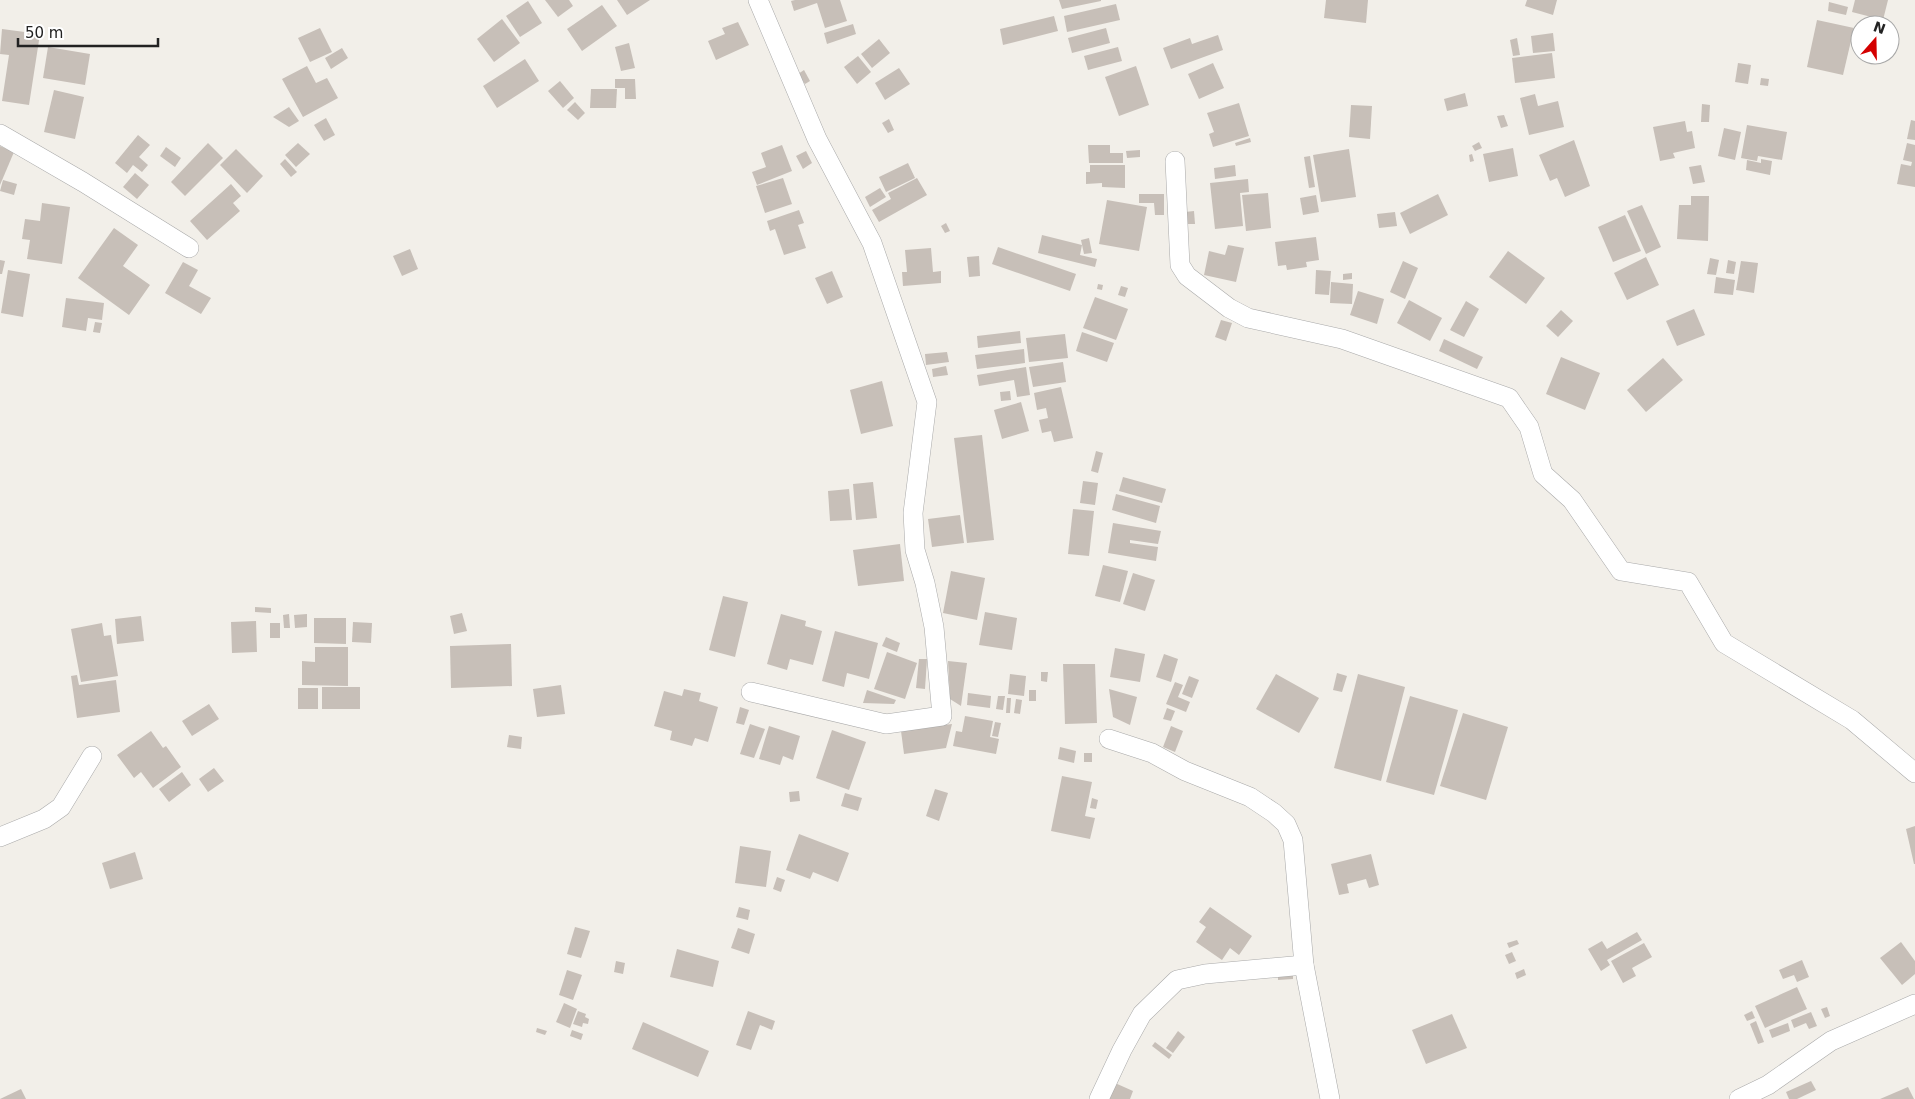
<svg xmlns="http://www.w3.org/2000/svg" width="1915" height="1099" font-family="'DejaVu Sans',sans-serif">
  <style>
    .building { fill: #c7bfb8 }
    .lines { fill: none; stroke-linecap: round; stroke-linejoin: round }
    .minor-casing { stroke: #a9a9a9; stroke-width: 20 }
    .minor { stroke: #fff; stroke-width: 19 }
  </style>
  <rect width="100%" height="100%" fill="#f2efe9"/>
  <g class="building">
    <path d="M545 0H569L573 6 558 17Z"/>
    <path d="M617 0H650L627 15Z"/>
    <path d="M795 0H840L847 21 825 28 817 3 794 11 791 1Z"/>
    <path d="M1059 0H1101V1L1062 9Z"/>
    <path d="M1326 0H1368L1366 23 1324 18Z"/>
    <path d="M1527 0H1557L1553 15 1525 6Z"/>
    <path d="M1855 0H1888L1883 20 1852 12Z"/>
    <path d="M528 1 542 23 520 37 506 16Z"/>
    <path d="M1829 2 1848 7 1846 15 1828 11Z"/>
    <path d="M1116 4 1120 20 1067 32 1064 16Z"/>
    <path d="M602 5 617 26 582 51 567 29Z"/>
    <path d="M1054 16 1058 31 1003 45 1000 29Z"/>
    <path d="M502 19 520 43 494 62 477 39Z"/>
    <path d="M1817 20 1854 28 1843 75 1807 67Z"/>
    <path d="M738 22 749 45 716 60 708 41 725 34 722 28Z"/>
    <path d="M853 24 856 34 827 44 824 33Z"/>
    <path d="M320 28 332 52 310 62 298 38Z"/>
    <path d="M1106 28 1110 43 1072 53 1068 38Z"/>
    <path d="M2 29 40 34 29 105 2 101 9 55 0 54Z"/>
    <path d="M1553 33 1555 51 1533 53 1531 36Z"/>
    <path d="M1218 35 1223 50 1171 69 1163 48 1190 38 1192 44Z"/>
    <path d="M1517 38 1520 55 1513 56 1510 40Z"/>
    <path d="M879 39 890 53 872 68 861 54Z"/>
    <path d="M629 43 635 68 621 71 615 47Z"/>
    <path d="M48 47 90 54 85 85 43 78Z"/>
    <path d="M1118 47 1122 61 1088 70 1084 56Z"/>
    <path d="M342 48 348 58 331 69 325 58Z"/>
    <path d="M1552 53 1555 78 1515 83 1512 58Z"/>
    <path d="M858 56 871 72 857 84 844 67Z"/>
    <path d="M525 59 539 81 497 108 483 86Z"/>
    <path d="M1213 63 1224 88 1199 99 1188 74Z"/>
    <path d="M1738 63 1751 65 1748 84 1735 82Z"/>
    <path d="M307 66 316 83 327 78 338 98 303 117 282 79Z"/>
    <path d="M1136 66 1149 105 1119 116 1105 77Z"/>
    <path d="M899 68 910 84 885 100 875 83Z"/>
    <path d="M804 70 810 81 805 84 798 74Z"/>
    <path d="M1761 78 1769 79 1768 86 1760 85Z"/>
    <path d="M615 79H635L636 99H625V88H615Z"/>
    <path d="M560 81 574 98 563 108 548 91Z"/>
    <path d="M591 89H617L616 108H590Z"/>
    <path d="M54 90 84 97 75 139 44 132Z"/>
    <path d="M1465 93 1468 106 1447 111 1444 99Z"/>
    <path d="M1535 94 1538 106 1558 101 1564 127 1529 135 1520 98Z"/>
    <path d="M575 102 585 113 578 120 567 110Z"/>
    <path d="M1239 103 1249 136 1213 147 1209 134 1214 132 1207 113Z"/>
    <path d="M1702 104 1710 105 1709 122H1701Z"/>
    <path d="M1351 105 1372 106 1370 139 1349 137Z"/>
    <path d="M289 107 299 121 289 127 273 117Z"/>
    <path d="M1504 115 1508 126 1501 128 1497 116Z"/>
    <path d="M326 118 335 135 324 141 314 125Z"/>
    <path d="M889 119 894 130 888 133 882 123Z"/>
    <path d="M1911 120 1915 121V140L1907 139Z"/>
    <path d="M1685 121 1687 132 1692 131 1695 148 1673 153 1675 158 1660 161 1653 127Z"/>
    <path d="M1747 125 1787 132 1782 160 1758 156 1757 161 1741 158Z"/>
    <path d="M1724 128 1741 132 1735 160 1718 156Z"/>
    <path d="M138 135 150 145 139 157 148 165 142 172 133 165 127 173 115 163Z"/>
    <path d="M1250 138 1251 142 1236 146 1235 143Z"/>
    <path d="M1574 140 1590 186 1565 197 1557 178 1550 181 1539 155Z"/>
    <path d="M1479 142 1482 148 1475 151 1472 146Z"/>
    <path d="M208 143 223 158 185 196 171 182Z"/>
    <path d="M298 143 310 154 296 167 285 155Z"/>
    <path d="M1907 143 1915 145V187L1897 184 1901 164 1911 166 1912 162 1903 160Z"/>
    <path d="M782 145 792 171 757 185 752 172 766 167 761 153Z"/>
    <path d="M1088 145H1110V153H1123V163H1089Z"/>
    <path d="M0 146 14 152 0 185Z"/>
    <path d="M166 147 181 158 175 167 160 156Z"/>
    <path d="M1513 148 1518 176 1489 182 1483 154Z"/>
    <path d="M236 149 263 176 247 193 220 165Z"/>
    <path d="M1349 149 1356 197 1321 202 1313 155Z"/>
    <path d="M1140 150V157L1127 158 1126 151Z"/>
    <path d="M806 151 812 163 803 169 796 156Z"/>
    <path d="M1472 154 1474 161 1470 162 1469 155Z"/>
    <path d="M1310 156 1315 187 1309 188 1304 157Z"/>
    <path d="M285 159 297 172 291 177 280 164Z"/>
    <path d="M1761 159 1772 161 1770 175 1746 170 1747 160 1761 163Z"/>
    <path d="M908 163 915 178 886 192 879 177Z"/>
    <path d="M1090 165H1125V188L1102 187V183L1086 184V172H1090Z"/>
    <path d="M1235 165 1236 176 1215 179 1214 168Z"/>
    <path d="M1701 165 1705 182 1693 184 1689 167Z"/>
    <path d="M135 173 149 185 137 199 123 187Z"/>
    <path d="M783 178 792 204 765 213 756 186Z"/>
    <path d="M917 178 927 195 879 222 872 210 891 199 888 193Z"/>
    <path d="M1248 179 1249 192 1240 193 1243 226 1215 229 1210 183Z"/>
    <path d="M3 180 17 184 14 195 0 191Z"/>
    <path d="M231 184 241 196 233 203 240 211 207 240 190 221Z"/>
    <path d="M880 188 886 197 870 207 865 197Z"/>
    <path d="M1268 193 1271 228 1246 231 1242 195Z"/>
    <path d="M1139 194H1164V215H1155L1154 203H1139Z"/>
    <path d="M1438 194 1448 215 1410 234 1400 213Z"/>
    <path d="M1316 195 1319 212 1303 215 1300 198Z"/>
    <path d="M1691 196H1709L1708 241 1677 239 1679 205H1691Z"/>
    <path d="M1107 200 1147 207 1139 251 1099 244Z"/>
    <path d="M42 203 70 207 62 264 27 259 30 240 22 239 25 219 40 221Z"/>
    <path d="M1642 205 1661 247 1646 254 1627 211Z"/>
    <path d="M799 210 804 223 798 225 806 248 784 255 775 229 770 231 767 221Z"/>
    <path d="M1194 211 1195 224H1186L1185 212Z"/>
    <path d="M1395 212 1397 226 1379 228 1377 214Z"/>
    <path d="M1625 215 1641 251 1613 262 1598 227Z"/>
    <path d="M946 223 950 231 945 233 941 226Z"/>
    <path d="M114 228 138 245 123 266 150 285 129 315 78 278Z"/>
    <path d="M1042 235 1082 245 1080 255 1097 259 1095 267 1038 253Z"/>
    <path d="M1316 237 1319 260 1306 262 1307 267 1287 270 1286 265 1278 266 1275 242Z"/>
    <path d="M1089 238 1092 253 1084 254 1081 240Z"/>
    <path d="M1228 245 1244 248 1236 282 1204 275 1209 251 1225 255Z"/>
    <path d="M998 247 1076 274 1070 291 992 264Z"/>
    <path d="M931 248 933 272 941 271V283L903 286 902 272H907L905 250Z"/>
    <path d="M410 249 418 269 402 276 393 256Z"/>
    <path d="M1508 251 1545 278 1526 304 1489 277Z"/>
    <path d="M979 256 980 276 969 277 967 257Z"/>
    <path d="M1646 257 1659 285 1627 300 1614 273Z"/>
    <path d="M1710 258 1719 260 1716 275 1707 274Z"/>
    <path d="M0 260 5 261 2 274H0Z"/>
    <path d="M1728 260 1736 262 1734 274 1726 273Z"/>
    <path d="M1403 261 1418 268 1405 299 1390 292Z"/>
    <path d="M1741 261 1758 263 1754 293 1736 290Z"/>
    <path d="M183 262 198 270 189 286 211 298 201 314 165 293Z"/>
    <path d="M8 270 30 274 23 317 1 313Z"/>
    <path d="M1316 270 1331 271 1329 295 1315 294Z"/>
    <path d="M832 271 843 297 827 304 815 278Z"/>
    <path d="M1352 273V279L1343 280V274Z"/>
    <path d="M1716 277 1735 280 1733 295 1714 293Z"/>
    <path d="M1331 282 1353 284 1352 304 1330 303Z"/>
    <path d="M1098 284 1103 285 1102 290 1097 289Z"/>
    <path d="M1121 286 1128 288 1125 297 1118 295Z"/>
    <path d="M1358 291 1384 299 1377 324 1350 315Z"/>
    <path d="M1095 297 1128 309 1116 340 1083 328Z"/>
    <path d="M66 298 104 303 102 320 88 318 86 331 62 327Z"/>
    <path d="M1409 300 1442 318 1430 341 1397 323Z"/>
    <path d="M1466 301 1479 309 1464 337 1450 330Z"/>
    <path d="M1694 309 1705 335 1677 346 1666 321Z"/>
    <path d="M1561 310 1573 321 1558 337 1546 326Z"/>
    <path d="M1221 320 1232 323 1226 341 1215 337Z"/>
    <path d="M95 322 102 323 100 333 93 332Z"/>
    <path d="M1020 331 1021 343 978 348 977 336Z"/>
    <path d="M1082 332 1114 343 1107 362 1076 351Z"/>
    <path d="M1065 334 1068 358 1029 362 1026 338Z"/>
    <path d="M1444 339 1483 357 1477 369 1439 351Z"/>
    <path d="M1024 349 1025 363 977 369 975 355Z"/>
    <path d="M947 352 949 362 926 365 925 354Z"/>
    <path d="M1561 357 1600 373 1585 410 1546 394Z"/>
    <path d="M1663 358 1683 380 1646 412 1627 390Z"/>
    <path d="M1063 362 1066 382 1033 387 1029 367Z"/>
    <path d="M946 366 948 375 933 377 932 369Z"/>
    <path d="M1026 367 1030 395 1017 397 1014 380 979 386 977 375Z"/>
    <path d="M882 381 893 426 861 434 850 390Z"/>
    <path d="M1061 387 1073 438 1054 442 1051 431 1042 433 1039 420 1048 418 1046 408 1037 410 1034 393Z"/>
    <path d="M1010 391 1011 400 1001 401 1000 392Z"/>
    <path d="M1021 402 1029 431 1002 439 994 410Z"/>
    <path d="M982 435 994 540 967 543 954 438Z"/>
    <path d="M1096 451 1103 453 1098 473 1091 471Z"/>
    <path d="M1123 477 1166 489 1162 503 1119 491Z"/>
    <path d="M1083 481 1098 483 1095 505 1080 503Z"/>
    <path d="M873 482 877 518 856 520 853 484Z"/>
    <path d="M849 489 852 520 830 521 828 491Z"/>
    <path d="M1116 494 1160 506 1156 523 1112 510Z"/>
    <path d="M1073 509 1094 511 1089 556 1068 554Z"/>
    <path d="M960 515 964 543 932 547 928 519Z"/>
    <path d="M1113 523 1161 531 1158 544 1130 540V543L1158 547 1156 561 1108 553Z"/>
    <path d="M900 544 904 581 858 586 853 550Z"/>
    <path d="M1103 565 1128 571 1120 602 1095 596Z"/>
    <path d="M951 571 985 578 977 620 943 613Z"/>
    <path d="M1133 573 1155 580 1145 611 1123 604Z"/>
    <path d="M723 596 748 602 735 657 709 650Z"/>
    <path d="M255 607 271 608V613L255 612Z"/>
    <path d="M985 612 1017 618 1012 650 979 645Z"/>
    <path d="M462 613 467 631 454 634 450 616Z"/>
    <path d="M289 614 290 628H284L283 615Z"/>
    <path d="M307 614V627L295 628 294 615Z"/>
    <path d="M781 614 806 621 805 626 822 631 813 665 790 659 787 670 767 664Z"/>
    <path d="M141 616 144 641 117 644 115 619Z"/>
    <path d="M314 618H346V644L314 643Z"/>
    <path d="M256 621 257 652 232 653 231 622Z"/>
    <path d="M353 622 372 623 371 643 352 642Z"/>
    <path d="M102 623 104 636 111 635 118 676 81 682 71 629Z"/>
    <rect x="270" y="623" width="10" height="15"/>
    <path d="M835 631 878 643 869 679 847 673 844 687 822 681Z"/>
    <path d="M886 637 900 643 897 652 882 646Z"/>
    <path d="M511 644 512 686 451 688 450 646Z"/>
    <path d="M315 647H348V686L302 685V661L315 662Z"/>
    <path d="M1115 648 1145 654 1140 682 1110 677Z"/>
    <path d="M887 652 917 663 905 699 874 689Z"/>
    <path d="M1164 654 1178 659 1171 682 1156 677Z"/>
    <path d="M919 659H927L925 689 916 688Z"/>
    <path d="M948 661 967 663 961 706 950 699Z"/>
    <path d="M1063 664H1095L1097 723 1065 724Z"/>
    <path d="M1041 672H1048L1047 682 1041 681Z"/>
    <path d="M1337 673 1347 676 1342 692 1333 690Z"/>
    <path d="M1010 674 1026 676 1024 696 1008 694Z"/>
    <path d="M1276 674 1319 698 1299 733 1256 709Z"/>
    <path d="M1358 674 1405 687 1381 781 1334 768Z"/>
    <path d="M77 675 79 685 116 680 120 712 77 718 71 676Z"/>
    <path d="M1189 676 1199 680 1192 698 1182 694Z"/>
    <path d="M1175 682 1183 685 1178 697 1190 702 1186 712 1166 704Z"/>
    <path d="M561 685 565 714 537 717 533 689Z"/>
    <rect x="322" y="687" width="38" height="22"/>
    <rect x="298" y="688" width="20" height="21"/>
    <path d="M684 689 701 693 699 701 718 707 708 742 695 738 692 746 670 740 672 731 654 726 664 691 682 696Z"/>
    <path d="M1109 689 1137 697 1130 725 1113 717Z"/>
    <path d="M867 690 896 700 894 704 863 703Z"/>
    <rect x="1029" y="690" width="7" height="11"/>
    <path d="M968 693 991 696 990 708 967 705Z"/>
    <path d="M998 696H1005L1003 710 996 709Z"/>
    <path d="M1410 696 1458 710 1434 795 1386 782Z"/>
    <path d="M1007 698H1011L1010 713H1006Z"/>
    <path d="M1016 699 1022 700 1020 714 1014 713Z"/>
    <path d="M209 704 219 719 192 736 182 721Z"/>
    <path d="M740 707 749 710 744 725 736 723Z"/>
    <path d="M1167 708 1175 711 1171 721 1163 719Z"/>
    <path d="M1463 713 1508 727 1486 800 1440 786Z"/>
    <path d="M965 716 993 721 990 737 999 739 996 754 953 746 956 731 962 732Z"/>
    <path d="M995 722 1001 723 998 737 992 736Z"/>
    <path d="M750 724 765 729 754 758 740 754Z"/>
    <path d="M952 724 946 748 904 754 901 731Z"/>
    <path d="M769 726 800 736 793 760 783 756 780 765 759 759Z"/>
    <path d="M1171 726 1183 731 1175 752 1163 747Z"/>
    <path d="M832 730 866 742 849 790 816 778Z"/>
    <path d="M151 731 163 748 166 746 181 767 153 788 141 772 134 778 117 755Z"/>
    <path d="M509 735 522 737 521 749 507 747Z"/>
    <path d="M1060 747 1076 751 1074 763 1058 759Z"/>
    <rect x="1084" y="753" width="8" height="9"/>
    <path d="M214 768 224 781 208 792 199 779Z"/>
    <path d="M182 772 191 785 169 802 159 789Z"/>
    <path d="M1062 776 1092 782 1085 816 1095 818 1090 839 1051 831Z"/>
    <path d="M935 789 948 793 939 821 926 816Z"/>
    <path d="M799 791 800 801 790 802 789 792Z"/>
    <path d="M845 793 862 798 858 811 841 806Z"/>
    <path d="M1092 798 1098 800 1096 809 1090 808Z"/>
    <path d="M1915 826V864H1914L1906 829Z"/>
    <path d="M799 834 849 853 838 882 813 872 810 879 786 870Z"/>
    <path d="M740 846 771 851 766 887 735 883Z"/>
    <path d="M135 852 143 879 110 889 102 863Z"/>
    <path d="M1371 854 1379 885 1369 888 1366 879 1347 884 1349 893 1339 895 1331 864Z"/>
    <path d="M777 877 785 880 781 892 773 889Z"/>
    <path d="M739 907 750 910 748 920 736 917Z"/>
    <path d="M1210 907 1252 936 1239 955 1230 948 1222 960 1196 942 1206 927 1199 922Z"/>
    <path d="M575 927 590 931 581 958 567 954Z"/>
    <path d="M738 928 755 934 749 954 731 948Z"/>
    <path d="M1637 932 1642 940 1607 960 1610 965 1601 971 1588 949 1602 941 1607 949Z"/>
    <path d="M1517 940 1519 944 1509 948 1507 943Z"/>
    <path d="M1901 942 1915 961V974L1902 985 1880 958Z"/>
    <path d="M1644 943 1652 957 1632 968 1636 976 1623 983 1611 961Z"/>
    <path d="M677 949 719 961 713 987 670 977Z"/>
    <path d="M1512 952 1516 961 1509 964 1505 955Z"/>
    <path d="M1802 960 1809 977 1797 982 1794 975 1783 979 1779 970Z"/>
    <path d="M616 961 625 963 623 974 614 972Z"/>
    <path d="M1524 969 1526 975 1517 979 1515 973Z"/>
    <path d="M567 970 582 975 573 1000 559 995Z"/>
    <path d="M1293 971V979L1278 980V972Z"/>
    <path d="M1797 987 1807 1009 1765 1028 1755 1006Z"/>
    <path d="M564 1003 577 1009 570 1028 556 1022Z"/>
    <path d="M1827 1007 1830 1016 1825 1018 1821 1009Z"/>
    <path d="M578 1011 586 1014 585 1017 589 1019 588 1024 583 1023 582 1027 573 1024Z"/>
    <path d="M748 1011 775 1021 772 1030 760 1025 751 1050 736 1045Z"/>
    <path d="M1752 1011 1755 1018 1747 1021 1744 1015Z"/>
    <path d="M1811 1012 1817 1026 1809 1029 1806 1023 1794 1028 1791 1020Z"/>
    <path d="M1452 1014 1467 1048 1426 1064 1412 1030Z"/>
    <path d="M1756 1021 1764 1042 1758 1044 1750 1024Z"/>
    <path d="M643 1022 709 1051 698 1077 632 1049Z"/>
    <path d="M1788 1023 1790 1031 1772 1038 1769 1030Z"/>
    <path d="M537 1028 547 1031 545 1035 536 1032Z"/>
    <path d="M572 1030 583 1034 581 1040 570 1036Z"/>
    <path d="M1178 1031 1185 1037 1173 1053 1166 1048Z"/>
    <path d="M1155 1042 1172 1055 1169 1059 1152 1046Z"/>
    <path d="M1811 1081 1816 1090 1797 1099H1789L1786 1092Z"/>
    <path d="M1115 1083 1133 1091 1130 1099H1108Z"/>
    <path d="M1908 1087 1914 1099H1880Z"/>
    <path d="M21 1089 26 1099H0Z"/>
  </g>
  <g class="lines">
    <g class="minor-casing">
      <g id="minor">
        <path d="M0 134 83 182 189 248"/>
        <path d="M1175 161 1180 265 1187 276 1229 308 1248 318 1342 339 1509 398 1529 427 1543 474 1572 500 1621 571 1688 582 1724 643 1852 720 1915 773"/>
        <path d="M751 692 886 724 942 716 934 627 925 583 915 550 913 513 927 402 872 243 817 139 758 0"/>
        <path d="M1109 739 1152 753 1185 771 1250 797 1274 813 1286 824 1293 840 1304 965 1330 1099"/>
        <path d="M0 837 44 819 61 807 92 756"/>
        <path d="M1099 1099 1122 1050 1142 1014 1177 980 1205 974 1304 965"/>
        <path d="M1739 1099 1768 1085 1831 1041 1915 1004"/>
      </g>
    </g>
    <use href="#minor" class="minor"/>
  </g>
  <g transform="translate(1875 40) rotate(20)"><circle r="24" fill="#ffffff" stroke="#a7a7a7"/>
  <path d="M0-4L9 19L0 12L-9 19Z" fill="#d40000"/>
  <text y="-8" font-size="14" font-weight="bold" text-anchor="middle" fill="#222222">N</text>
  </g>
  <path d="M18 38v8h140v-8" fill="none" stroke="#222222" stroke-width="2.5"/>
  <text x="25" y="38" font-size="15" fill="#222222" stroke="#ffffff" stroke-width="4" paint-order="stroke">50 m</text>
</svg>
